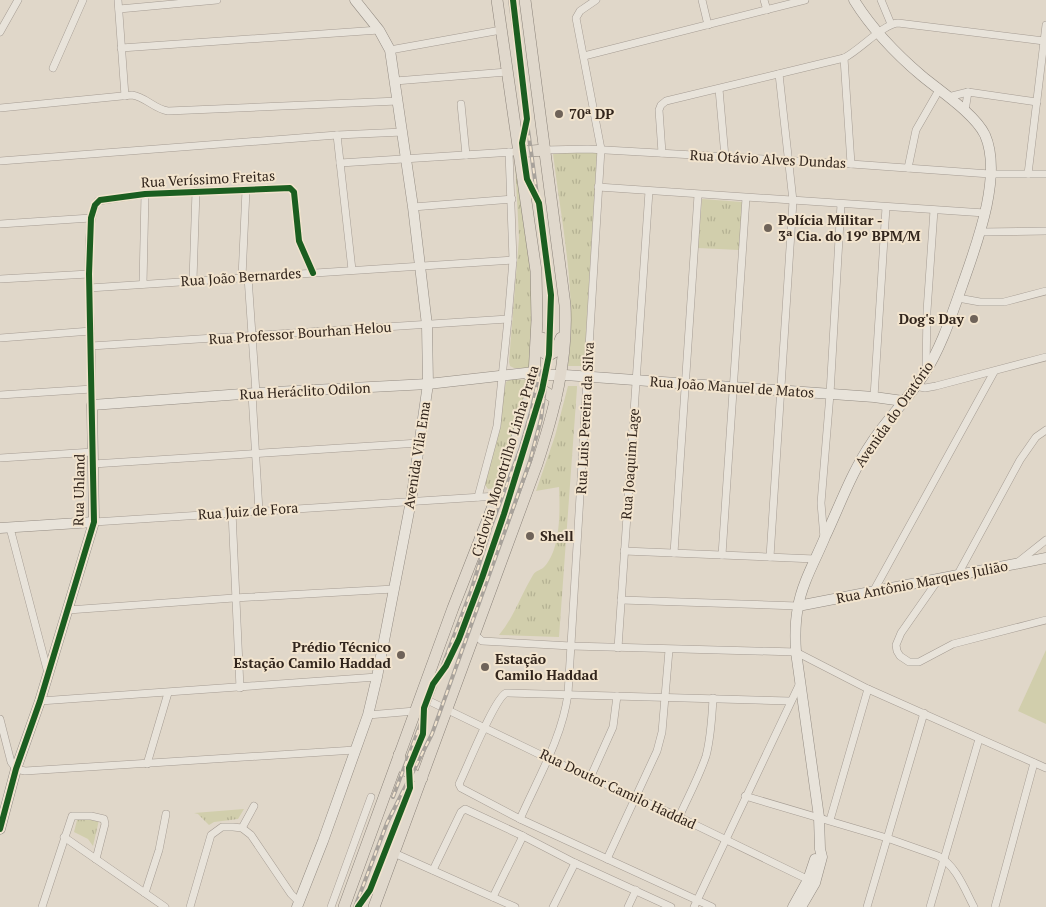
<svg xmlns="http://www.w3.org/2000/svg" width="1046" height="907" font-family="'PT Serif',serif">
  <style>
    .park { fill: url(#park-tufts) }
    .garden { fill: #d1ceac }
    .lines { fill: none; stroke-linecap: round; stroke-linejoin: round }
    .street-casing { stroke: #a59c93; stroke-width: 8 }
    .secondary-casing { stroke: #948c83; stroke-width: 11 }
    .primary-casing { stroke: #8a8279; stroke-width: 12 }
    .street { stroke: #e8e3da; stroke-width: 7 }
    .secondary { stroke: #e8e3da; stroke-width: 10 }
    .primary { stroke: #e0d8cc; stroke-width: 11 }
    .rail-casing { stroke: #a8a29b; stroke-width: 4 }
    .rail { stroke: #f2e4ce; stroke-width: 2; stroke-dasharray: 5.5; stroke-linecap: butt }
    .cycleway-casing { stroke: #f2e4ce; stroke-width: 9 }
    .cycleway { stroke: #1b5e20; stroke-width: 6 }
    .poi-dot { fill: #6f6359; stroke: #f2e4ce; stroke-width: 2 }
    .labels { text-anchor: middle; stroke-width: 4; stroke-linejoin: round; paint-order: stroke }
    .poi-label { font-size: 14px; font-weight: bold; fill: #32251c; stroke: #f2e4ce; text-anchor: start }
    .street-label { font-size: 14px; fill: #32251c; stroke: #f2e4ce }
  </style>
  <defs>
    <pattern id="park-tufts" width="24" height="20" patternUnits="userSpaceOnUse" patternTransform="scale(1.25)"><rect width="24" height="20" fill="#d1ceac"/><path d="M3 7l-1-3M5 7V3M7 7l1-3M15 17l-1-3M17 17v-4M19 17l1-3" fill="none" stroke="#b4b193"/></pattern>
  </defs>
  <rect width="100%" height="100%" fill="#e0d7c9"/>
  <g class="park">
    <path d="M595 150 597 154 584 366H568C569 354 571 341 571 328 572 270 560 211 553 154Z"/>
    <path d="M515 162 527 219 533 309 530 368H514L510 366 509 362 519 238Z"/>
    <path d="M702 199 742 202 739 250 698 248Z"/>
    <path d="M511 379 530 380 498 488 488 489 485 485 506 382Z"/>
    <path d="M568 386H577V388L559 637 499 635C514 617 521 595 533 575 536 570 542 570 545 566 561 548 560 509 559 487L536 491 555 436Z"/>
    <path d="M244 809 238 819 214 822 209 825 198 814 194 813Z"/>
    <path d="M89 819 99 820 93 846 88 839 74 832 77 820Z"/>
  </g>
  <path class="garden" d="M1046 650V724L1018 711Z"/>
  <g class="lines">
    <g class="street-casing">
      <g id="street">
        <path d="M118 0 125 96"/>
        <path d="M702 0 708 25"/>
        <path d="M764 0 767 10"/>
        <path d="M881 0 891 24"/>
        <path d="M119 9 217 0"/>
        <path d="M0 32 18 0"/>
        <path d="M121 48 379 30"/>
        <path d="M390 50 501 30"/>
        <path d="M584 56 805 0"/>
        <path d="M844 58 851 164"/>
        <path d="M53 68 83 0"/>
        <path d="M395 81 507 72"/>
        <path d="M719 89 725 157"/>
        <path d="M948 97 968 92 1037 102"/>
        <path d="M461 104 466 155"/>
        <path d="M0 108 132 95C146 97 154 109 168 111L398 101"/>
        <path d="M965 111 968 92"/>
        <path d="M337 135 352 270"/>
        <path d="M545 150 588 149 851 164 990 174H1046"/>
        <path d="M662 153 659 110 661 105 666 101 844 58C860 50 883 24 898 23L1044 41"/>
        <path d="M0 161 337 135 403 132"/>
        <path d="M340 163 512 152"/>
        <path d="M908 168 916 130 939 90"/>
        <path d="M1028 174 1046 25"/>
        <path d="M598 187 985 213"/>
        <path d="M413 207 512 199"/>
        <path d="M0 224 91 218"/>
        <path d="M981 232 1046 231"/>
        <path d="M242 277 246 190"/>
        <path d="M248 277 256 393"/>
        <path d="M0 279 89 274"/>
        <path d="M193 280 196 191"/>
        <path d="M143 284 145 194"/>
        <path d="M89 288 513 260"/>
        <path d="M958 298 980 302H1004L1046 291"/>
        <path d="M0 338 91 331"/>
        <path d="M91 346 508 319"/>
        <path d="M926 370 927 311 934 210"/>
        <path d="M915 386 925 388 936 386 1046 357"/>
        <path d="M252 394 259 511"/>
        <path d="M0 395 92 389"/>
        <path d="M874 397 886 207"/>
        <path d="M92 405C92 385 92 364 91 343 91 317 83 218 98 201L145 194 290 188 294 192 299 241 313 273"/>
        <path d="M0 458 93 452"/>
        <path d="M93 464 419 443"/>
        <path d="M478 497 497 426 508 319 513 260 509 152"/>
        <path d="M232 512 240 688"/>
        <path d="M94 522 497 496"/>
        <path d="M10 528 48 673"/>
        <path d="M824 538 821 503 830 394 841 204"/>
        <path d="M624 551 815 559"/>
        <path d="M674 553 698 195"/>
        <path d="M722 555 746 198"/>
        <path d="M770 557 793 201 779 74"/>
        <path d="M1017 563 1046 540"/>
        <path d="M957 576 1020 460 1036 437 1046 430"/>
        <path d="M938 580 901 633 896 645 897 651 900 656 909 662H919L953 644 1046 620"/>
        <path d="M873 592 994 372"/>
        <path d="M621 600 798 606"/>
        <path d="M68 610 234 598 394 589"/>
        <path d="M474 634 482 641 571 646 796 652 868 689 1046 768"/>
        <path d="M618 648 649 191"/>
        <path d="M421 697 547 758 679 817 811 881"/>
        <path d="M40 701 377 677"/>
        <path d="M368 715 415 711"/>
        <path d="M0 719 11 762 16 769 25 771 355 750"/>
        <path d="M147 764 168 693"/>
        <path d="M591 776 613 727 617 696"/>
        <path d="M745 796 887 838 938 856C956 865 965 890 974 907"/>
        <path d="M679 817C688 797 699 777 706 756 711 737 712 717 713 698"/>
        <path d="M520 819C538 778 562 738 568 694L601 149 576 18 580 11 596 0"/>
        <path d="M830 820 868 689"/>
        <path d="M242 828 254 806"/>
        <path d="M64 837 165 907"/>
        <path d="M394 853 515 907"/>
        <path d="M607 859 657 751 662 732 669 650"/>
        <path d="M433 870 461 812 465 809 523 836 575 863 671 907"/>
        <path d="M145 893 159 850 166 814"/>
        <path d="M493 897 523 836"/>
        <path d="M42 907 72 816H91L104 819 105 824 96 859"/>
        <path d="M190 907 211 835 222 827H233L242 828 251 835 291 894 299 902"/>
        <path d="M331 907 371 797"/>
        <path d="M553 907 575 863"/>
        <path d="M628 907 636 890"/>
        <path d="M694 907 800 683"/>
        <path d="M712 907 520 819 461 788 459 784C467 768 494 699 506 693L790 701"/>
        <path d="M867 907 924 713"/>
        <path d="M930 907 979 739"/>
        <path d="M995 907 1034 763"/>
      </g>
    </g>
    <g class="secondary-casing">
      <g id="secondary">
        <path d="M528 375H565L874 397 903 401"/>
        <path d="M0 528 94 522"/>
        <path d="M798 606 1046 558"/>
        <path d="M0 829 16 769 40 701 94 522 92 405 256 393 428 384 534 372"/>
        <path d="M297 907 323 841 368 715 377 677 411 501 428 384 427 325 413 207 390 50 379 30 355 0"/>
        <path d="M793 907 808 880 815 859"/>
        <path d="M801 907 815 883 822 857 820 849 819 817 796 652C795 637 795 622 798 607 802 583 816 559 825 537 840 505 852 471 872 442 887 419 908 399 923 376 941 348 951 317 962 286 976 246 1003 176 985 135 975 114 940 91 922 76 896 54 872 29 854 0"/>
      </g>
    </g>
    <g class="primary-casing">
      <g id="primary">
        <path d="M518 152 545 150"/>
        <path d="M542 338C541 345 540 353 549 355L556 351 561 338"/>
        <path d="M530 393 542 390 556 399"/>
        <path d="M399 755C403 772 406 772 422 778"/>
        <path d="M344 907 453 608 497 496 527 407 534 375 537 320 536 271 497 0"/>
        <path d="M374 907 537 464C554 412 568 360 565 305L525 0"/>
      </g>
    </g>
    <use href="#street" class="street"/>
    <use href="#secondary" class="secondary"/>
    <use href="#primary" class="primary"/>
    <g class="rail-casing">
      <g id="rail">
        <path d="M393 797 471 591 491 526 520 450 531 412 540 372"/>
        <path d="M355 907 387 823 432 734 530 461 541 419 546 380 549 293 545 252 510 0"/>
      </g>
    </g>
    <use href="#rail" class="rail"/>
    <g class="cycleway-casing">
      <g id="cycleway">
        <path d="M0 829 16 769 40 701 94 522 89 274 91 218 95 205 100 200 145 194 290 188 294 192 299 241 313 273"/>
        <path d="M358 907 370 890 410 788 409 768 423 734 424 708 433 684 446 666 459 639 482 578 504 514 542 390 549 355 551 295 539 203 527 179 523 151 522 143 527 119 513 0"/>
      </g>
    </g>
    <use href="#cycleway" class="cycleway"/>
  </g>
  <g class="poi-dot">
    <circle cx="559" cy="114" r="5"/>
    <circle cx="768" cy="228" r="5"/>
    <circle cx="974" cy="319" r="5"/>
    <circle cx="530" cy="536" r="5"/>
    <circle cx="401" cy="655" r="5"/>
    <circle cx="485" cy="667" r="5"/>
  </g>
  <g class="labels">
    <g class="poi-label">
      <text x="569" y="119">70ª DP</text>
      <text x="778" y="225">Polícia Militar -<tspan x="778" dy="16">3ª Cia. do 19º BPM/M</tspan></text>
      <text x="964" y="324" text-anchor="end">Dog's Day</text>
      <text x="540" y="541">Shell</text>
      <text x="391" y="652" text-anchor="end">Prédio Técnico<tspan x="391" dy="16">Estação Camilo Haddad</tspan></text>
      <text x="495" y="664">Estação<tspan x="495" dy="16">Camilo Haddad</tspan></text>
    </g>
    <g class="street-label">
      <text transform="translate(768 159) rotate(3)" y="5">Rua Otávio Alves Dundas</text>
      <text transform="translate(208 179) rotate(-3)" y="5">Rua Veríssimo Freitas</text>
      <text transform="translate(241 277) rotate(-4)" y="5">Rua João Bernardes</text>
      <text transform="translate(300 333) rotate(-4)" y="5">Rua Professor Bourhan Helou</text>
      <text transform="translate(732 387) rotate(4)" y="5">Rua João Manuel de Matos</text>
      <text transform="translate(305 391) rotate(-3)" y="5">Rua Heráclito Odilon</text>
      <text transform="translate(894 414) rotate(-55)" y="5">Avenida do Oratório</text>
      <text transform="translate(585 418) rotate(-87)" y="5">Rua Luis Pereira da Silva</text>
      <text transform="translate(417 455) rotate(-81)" y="5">Avenida Vila Ema</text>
      <text transform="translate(505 461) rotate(-73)" y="5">Ciclovia Monotrilho Linha Prata</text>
      <text transform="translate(630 464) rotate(-86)" y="5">Rua Joaquim Lage</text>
      <text transform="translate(79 490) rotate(-89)" y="5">Rua Uhland</text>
      <text transform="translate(248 511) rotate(-4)" y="5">Rua Juiz de Fora</text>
      <text transform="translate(922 582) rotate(-11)" y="5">Rua Antônio Marques Julião</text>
      <text transform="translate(618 789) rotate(25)" y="5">Rua Doutor Camilo Haddad</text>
    </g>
  </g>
</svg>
